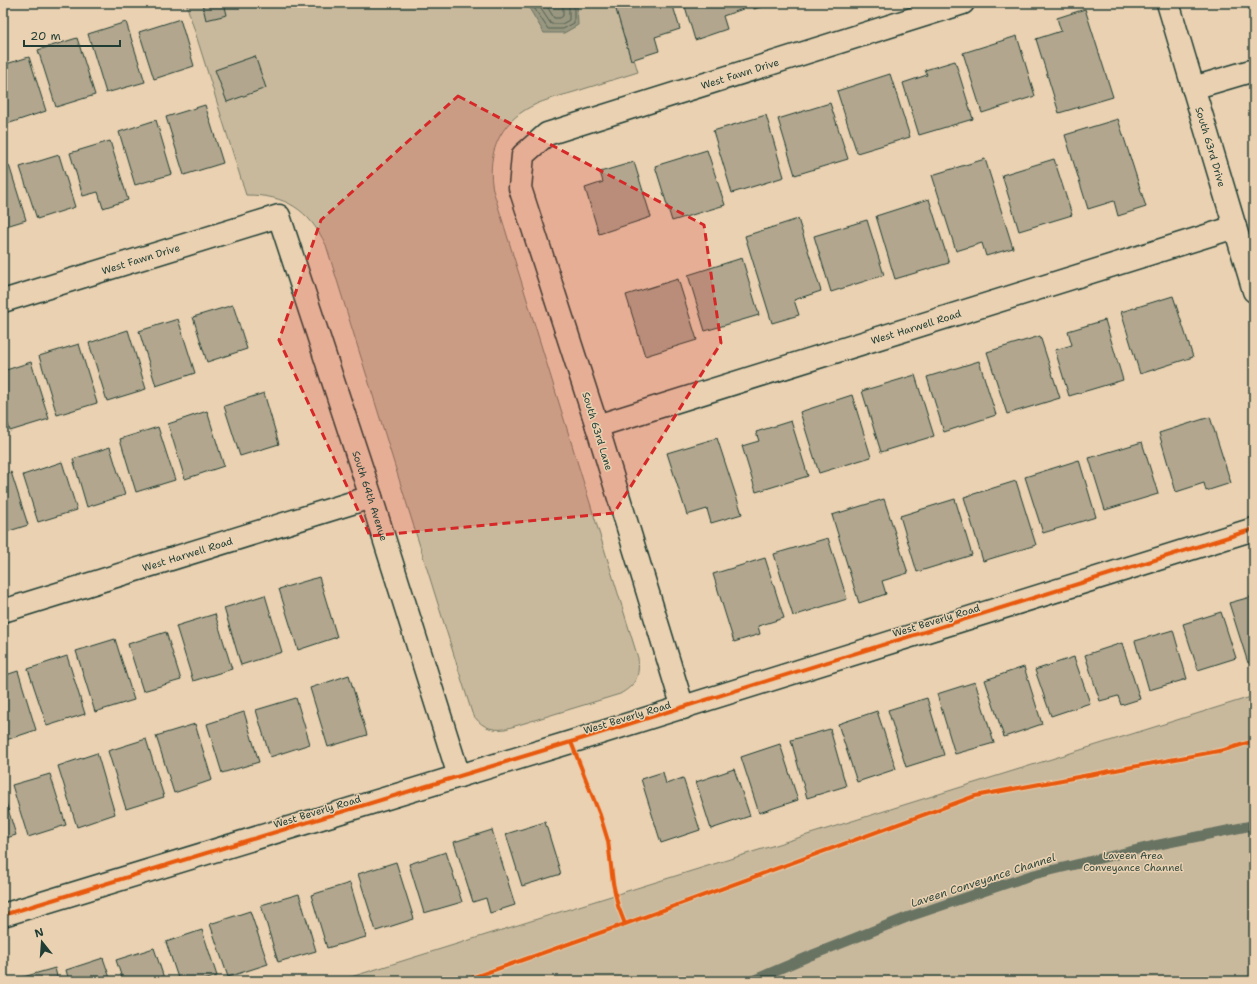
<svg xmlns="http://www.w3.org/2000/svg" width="1257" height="984" font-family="'Shantell Sans',sans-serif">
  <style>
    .green { fill: #c9b99c; stroke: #747b68 }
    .water { fill: #999780; stroke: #687362 }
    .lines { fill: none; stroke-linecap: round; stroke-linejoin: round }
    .shore { stroke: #506152; stroke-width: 1 }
    .stream { stroke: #687362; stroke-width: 10 }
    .building { fill: #b2a78e; stroke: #1f3d34 }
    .street-casing { stroke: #1f3d34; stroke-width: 25 }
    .street { stroke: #ead1b1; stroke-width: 22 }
    .cycleway-casing { stroke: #ead1b1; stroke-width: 6 }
    .cycleway { stroke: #e8590c; stroke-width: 4 }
    .marked { fill: #d62828; fill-opacity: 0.2; stroke: #d62828; stroke-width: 3; stroke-dasharray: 8 5; stroke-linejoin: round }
    .labels { text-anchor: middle; stroke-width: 3; stroke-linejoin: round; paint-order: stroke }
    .street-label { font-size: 10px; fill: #1f3d34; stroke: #ead1b1 }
    .park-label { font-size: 10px; fill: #30493e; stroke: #ead1b1 }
    .water-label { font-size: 11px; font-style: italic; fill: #314a3f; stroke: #ead1b1 }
  </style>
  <rect width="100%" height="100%" fill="#ead1b1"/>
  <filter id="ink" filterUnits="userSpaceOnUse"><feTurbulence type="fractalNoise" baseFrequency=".025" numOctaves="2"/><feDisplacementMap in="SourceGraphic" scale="8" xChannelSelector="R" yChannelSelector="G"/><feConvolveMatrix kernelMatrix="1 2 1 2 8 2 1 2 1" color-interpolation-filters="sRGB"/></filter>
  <g filter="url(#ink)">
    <g class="green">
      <path d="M186 3H617L638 72C617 79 595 85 574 92 557 97 539 101 525 110 496 128 487 159 493 190L638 658C640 676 636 685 620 694L505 729C490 731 480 726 472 713L326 245C308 209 286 195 246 195Z"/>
      <path d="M1254 696V981H338Z"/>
    </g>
    <path class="water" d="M526 3H577L578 25 564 33H544Z"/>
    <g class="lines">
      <g class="shore">
        <path d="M531 3 548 29H563L574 23V3"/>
        <path d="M537 3 551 24H562L569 20V3"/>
        <path d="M545 3 554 18H560L563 16V3"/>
      </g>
      <path class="stream" d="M751 981 812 955 908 917 1032 875 1152 846 1254 825"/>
    </g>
    <g class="building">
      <path d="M202 3H224L227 15 206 20Z"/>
      <path d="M614 3H672L680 29 655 37 659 51 631 60Z"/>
      <path d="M684 3H741L743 9 723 16 727 29 695 40Z"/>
      <path d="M752 3H774L754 9Z"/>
      <path d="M1085 9 1113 97 1059 113 1036 39 1061 31 1057 18Z"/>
      <path d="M180 19 194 66 154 79 139 32Z"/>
      <path d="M126 22 145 82 106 93 88 34Z"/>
      <path d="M1017 36 1035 96 982 113 963 53Z"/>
      <path d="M77 38 95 95 56 107 38 50Z"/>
      <path d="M255 56 266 88 227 102 215 70Z"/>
      <path d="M29 57 46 111 7 124 3 110V65Z"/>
      <path d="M955 61 973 119 919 135 903 83 927 75 925 70Z"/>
      <path d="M890 74 910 137 857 153 837 91Z"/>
      <path d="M830 103 848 159 795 175 778 119Z"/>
      <path d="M205 105 223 163 184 175 166 117Z"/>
      <path d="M766 115 784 177 732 193 713 131Z"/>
      <path d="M1118 119 1146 207 1118 216 1114 201 1088 209 1065 135Z"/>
      <path d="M156 120 172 174 135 185 119 132Z"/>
      <path d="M110 141 128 200 103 208 98 192 83 196 70 153Z"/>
      <path d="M707 150 725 205 672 221 655 166Z"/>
      <path d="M59 155 75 207 37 219 20 167Z"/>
      <path d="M985 159 1013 248 986 256 982 243 956 251 932 175Z"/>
      <path d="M1054 159 1072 215 1019 231 1002 175Z"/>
      <path d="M634 162 651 217 599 234 585 188 603 182 600 172Z"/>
      <path d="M9 165 26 220 3 227V167Z"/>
      <path d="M929 199 949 263 895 279 876 216Z"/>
      <path d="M798 219 821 291 794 300 799 315 772 323 745 236Z"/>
      <path d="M867 220 884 275 831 292 814 236Z"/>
      <path d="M742 258 759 315 705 331 688 275Z"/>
      <path d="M678 279 697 340 645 356 626 295Z"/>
      <path d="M1173 296 1193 357 1140 374 1121 312Z"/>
      <path d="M233 305 247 349 207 362 193 317Z"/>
      <path d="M178 319 195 373 156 386 139 331Z"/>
      <path d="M1105 320 1123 380 1069 396 1055 350 1072 345 1068 331Z"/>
      <path d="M128 330 146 389 107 401 89 343Z"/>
      <path d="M1040 336 1060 398 1007 414 987 352Z"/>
      <path d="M79 344 97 403 57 415 39 356Z"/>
      <path d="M979 361 996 415 944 432 927 377Z"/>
      <path d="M31 362 49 419 10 431 3 408V371Z"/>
      <path d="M915 375 934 436 881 452 862 391Z"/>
      <path d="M264 393 279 444 240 456 224 406Z"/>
      <path d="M852 395 871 457 819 473 800 412Z"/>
      <path d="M207 411 224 466 185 479 168 424Z"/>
      <path d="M1210 417 1231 483 1206 491 1204 483 1176 492 1159 433Z"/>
      <path d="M791 421 808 476 756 492 742 446 759 441 756 432Z"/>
      <path d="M158 427 175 480 136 492 120 439Z"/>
      <path d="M717 438 742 514 711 523 707 509 687 515 667 453Z"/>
      <path d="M1142 442 1158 494 1105 510 1089 458Z"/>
      <path d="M110 447 125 495 87 507 73 459Z"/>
      <path d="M1079 460 1096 517 1043 533 1025 477Z"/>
      <path d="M62 462 77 510 38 522 23 475Z"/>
      <path d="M11 472 28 525 3 533V475Z"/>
      <path d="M1016 481 1036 545 983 561 964 497Z"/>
      <path d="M884 499 908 573 882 581 886 594 859 603 832 515Z"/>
      <path d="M955 499 972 555 917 572 900 516Z"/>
      <path d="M828 538 847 599 793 616 774 554Z"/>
      <path d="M765 558 784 618 758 626 760 634 734 642 713 574Z"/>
      <path d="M319 577 337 637 298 650 279 589Z"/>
      <path d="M265 595 282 652 241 665 224 608Z"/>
      <path d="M1254 596V661L1248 663 1229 603Z"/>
      <path d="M1221 612 1236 658 1198 670 1183 624Z"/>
      <path d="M215 614 232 669 193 681 176 626Z"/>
      <path d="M1173 630 1187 679 1149 690 1135 641Z"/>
      <path d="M166 632 181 680 143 691 128 644Z"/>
      <path d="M115 639 134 700 95 712 76 651Z"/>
      <path d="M1122 643 1140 699 1121 705 1118 696 1100 701 1085 655Z"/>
      <path d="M67 656 85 714 47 726 28 669Z"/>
      <path d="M1074 657 1090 703 1051 716 1035 670Z"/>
      <path d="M1024 667 1042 724 1004 737 985 680Z"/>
      <path d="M18 671 36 730 3 741V676Z"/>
      <path d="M349 675 367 735 328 747 310 688Z"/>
      <path d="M975 682 994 743 955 754 937 694Z"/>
      <path d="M296 698 310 744 270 757 256 710Z"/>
      <path d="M927 698 944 755 906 767 888 710Z"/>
      <path d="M877 711 896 769 857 782 838 724Z"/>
      <path d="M244 712 259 762 222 773 207 724Z"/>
      <path d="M195 724 212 780 174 793 156 736Z"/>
      <path d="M830 729 846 786 807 798 791 740Z"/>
      <path d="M146 739 164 797 126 809 108 751Z"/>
      <path d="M780 744 798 800 759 813 741 757Z"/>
      <path d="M97 753 115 814 77 827 58 766Z"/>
      <path d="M734 769 750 816 711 829 696 782Z"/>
      <path d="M663 772 666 784 683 778 700 830 661 843 641 779Z"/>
      <path d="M50 774 66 825 28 837 12 785Z"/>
      <path d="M3 793 16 835 3 839Z"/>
      <path d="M545 822 561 874 522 886 506 834Z"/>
      <path d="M492 830 515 905 490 913 486 898 473 902 454 842Z"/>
      <path d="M446 852 462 902 424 913 409 864Z"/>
      <path d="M396 862 414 919 376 931 358 874Z"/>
      <path d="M350 883 366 937 327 948 311 895Z"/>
      <path d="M299 894 316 951 278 962 261 905Z"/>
      <path d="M250 911 268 964 228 977 210 924Z"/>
      <path d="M202 930 217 976 201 981H179L166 942Z"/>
      <path d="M154 948 165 981H123L116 960Z"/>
      <path d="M103 958 111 981H69L66 970Z"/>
      <path d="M55 968 58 981H16V979Z"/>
    </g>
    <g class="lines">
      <g class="street-casing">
        <g id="street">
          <path id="s1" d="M1168 3 1254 291"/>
          <path d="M1193 88 1254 70"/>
          <path id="s2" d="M3 301 279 216 371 497 459 776"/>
          <path id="s3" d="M597 426 1235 227"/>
          <path id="s4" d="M3 611 371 497"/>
          <path id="s5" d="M683 708 597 426 520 188 523 155 547 134 963 3"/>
          <path d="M3 915 571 742 1254 529"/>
        </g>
      </g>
      <use href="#street" class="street"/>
      <g class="cycleway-casing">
        <g id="cycleway">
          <path d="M571 742 600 815 608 841 613 883 618 906 625 924"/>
          <path d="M3 915 571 742 1254 529"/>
          <path d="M463 981 625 924 975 796 1224 750 1254 741"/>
        </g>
      </g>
      <use href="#cycleway" class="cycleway"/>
    </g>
  </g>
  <path class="marked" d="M458 96 704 225 721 343 614 513 370 536 279 340 321 220Z"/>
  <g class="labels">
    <g class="street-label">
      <text dy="4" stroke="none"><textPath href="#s5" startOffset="812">West Fawn Drive</textPath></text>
      <text dy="4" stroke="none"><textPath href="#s1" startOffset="150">South 63rd Drive</textPath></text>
      <text dy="4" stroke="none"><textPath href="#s2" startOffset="144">West Fawn Drive</textPath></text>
      <text dy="4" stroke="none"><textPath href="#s3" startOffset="334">West Harwell Road</textPath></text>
      <text transform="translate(598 431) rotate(73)" y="4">South 63rd Lane</text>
      <text dy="4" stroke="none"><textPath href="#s2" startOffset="583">South 64th Avenue</textPath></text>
      <text dy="4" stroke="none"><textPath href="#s4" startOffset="193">West Harwell Road</textPath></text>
      <text transform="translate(936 620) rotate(-17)" y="4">West Beverly Road</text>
      <text transform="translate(627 717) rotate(-17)" y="4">West Beverly Road</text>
      <text transform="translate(317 811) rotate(-17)" y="4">West Beverly Road</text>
    </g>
    <g class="park-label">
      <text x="1133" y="859">Laveen Area<tspan x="1133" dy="12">Conveyance Channel</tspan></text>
    </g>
    <g class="water-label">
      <text transform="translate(983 880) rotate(-18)" y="4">Laveen Conveyance Channel</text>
    </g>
  </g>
  <rect width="1257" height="984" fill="none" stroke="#ead1b1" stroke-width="16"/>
  <rect x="8" y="8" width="1241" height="968" fill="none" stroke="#1f3d34" stroke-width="1.5" filter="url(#ink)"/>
  <g transform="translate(42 942) rotate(343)" stroke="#ead1b1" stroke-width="3" paint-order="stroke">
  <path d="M0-3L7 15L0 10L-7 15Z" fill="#1f3d34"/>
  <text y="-6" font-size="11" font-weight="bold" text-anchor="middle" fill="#1f3d34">N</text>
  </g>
  <path d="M24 40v6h96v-6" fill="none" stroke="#1f3d34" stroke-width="2"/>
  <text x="30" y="40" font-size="12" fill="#1f3d34" stroke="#ead1b1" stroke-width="3" paint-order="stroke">20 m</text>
</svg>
